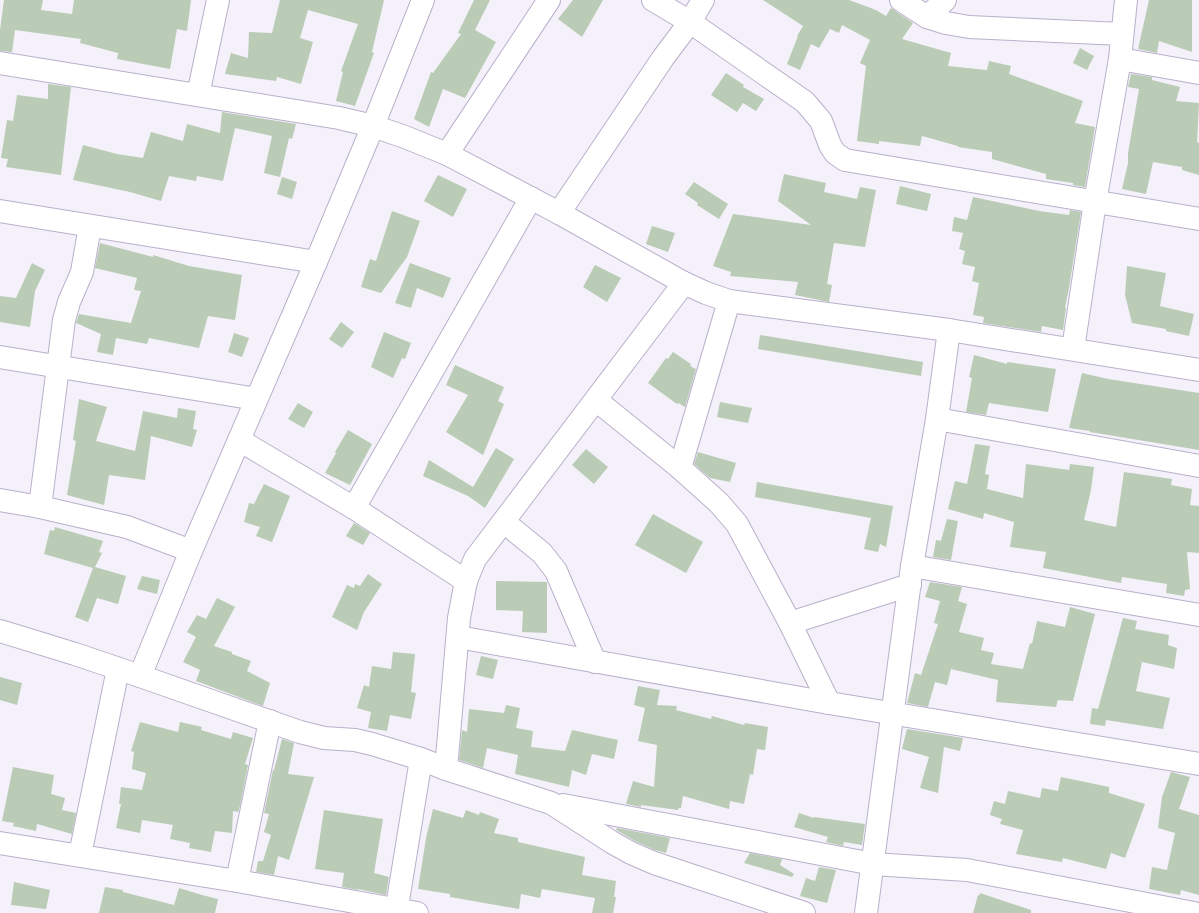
<svg xmlns="http://www.w3.org/2000/svg" width="1199" height="913" font-family="Rubik,sans-serif">
  <style>
    .building { fill: #baccb5 }
    .lines { fill: none; stroke-linecap: round; stroke-linejoin: round }
    .minor-casing { stroke: #b9b0ca; stroke-width: 24 }
    .minor { stroke: #fff; stroke-width: 22 }
  </style>
  <rect width="100%" height="100%" fill="#f4f1fb"/>
  <g class="building">
    <path d="M4 0H43L41 10 72 14 74 0H191L187 31 177 29 170 69 117 59 118 53 80 43 81 39 15 30 12 52 0 51V30Z"/>
    <path d="M280 0H384L372 52 374 53 355 106 336 101 343 72 341 71 358 24 308 10 300 38 313 42 301 84 277 77 276 81 225 74 231 53 248 58 249 32 272 33Z"/>
    <path d="M474 0H490L475 30 496 42 465 98 443 89 429 127 414 119 431 72 433 73 461 34 458 33Z"/>
    <path d="M573 0H603L582 37 558 19Z"/>
    <path d="M763 0H849L876 10 886 16 891 8 913 23 902 39 951 53 948 66 987 70 989 61 1011 66 1009 74 1083 101 1075 123 1095 127 1085 187 1073 185V183L1046 179V174L992 159V152L958 147V146L922 136 920 146 879 141V144L857 141 866 66 860 63 870 40 842 25 839 33 830 29 819 48 811 44 800 70 787 64 798 36H797L803 26Z"/>
    <path d="M1149 0H1192V52L1159 41 1157 53 1138 49Z"/>
    <path d="M1080 48 1094 56 1087 70 1073 63Z"/>
    <path d="M726 73 744 85 743 87 764 99 756 111 743 103 737 112 711 95Z"/>
    <path d="M1131 74 1152 77V80L1180 87 1176 101 1199 103 1197 142 1199 143V175L1182 170V167L1153 162 1146 194 1122 189 1128 163V153L1139 89 1128 87Z"/>
    <path d="M48 84 71 87 61 175 6 167 8 159 1 158 7 120 13 121 17 95 48 99Z"/>
    <path d="M222 112 296 124 292 139 289 138 280 177 264 173 272 136 235 128 223 181 197 176 196 181 169 176 161 201 130 192 73 180 83 145 117 154 143 158 151 132 183 141 187 124 220 133Z"/>
    <path d="M784 174 826 183 824 192 857 199 860 187 876 190 865 247 834 243 827 284 832 285 829 302 795 295 798 282 730 276 731 272 713 266 733 214 811 225 778 201Z"/>
    <path d="M438 175 467 189 453 217 424 201Z"/>
    <path d="M282 177 297 182 292 199 277 194Z"/>
    <path d="M694 182 728 204 719 219 697 205 698 203 685 194Z"/>
    <path d="M900 186 931 194 927 211 896 204Z"/>
    <path d="M973 197 1039 211 1069 215 1070 210 1081 212 1069 288 1065 308H1066L1063 330 1042 326 1041 332 983 323 984 317 973 315 979 283 972 281 975 267 962 264 965 251 959 249 963 233 952 231 954 217 967 220Z"/>
    <path d="M392 211 420 221 407 257 381 293 361 287 370 259 376 261Z"/>
    <path d="M652 226 675 233 668 252 646 244Z"/>
    <path d="M100 243 153 257V255L189 266 242 275 235 320 208 316 199 348 149 338 147 344 116 338 113 355 97 352 101 334 76 323 79 314 131 323 141 291 134 290 137 278 95 268Z"/>
    <path d="M32 263 45 270 35 291 30 327 0 322V296L16 298Z"/>
    <path d="M410 263 451 278 443 298 417 288 411 308 395 303Z"/>
    <path d="M595 265 621 278 607 302 583 287Z"/>
    <path d="M1127 266 1166 273 1160 306 1194 314 1189 336 1166 331V329L1132 323 1125 295Z"/>
    <path d="M341 322 354 332 342 348 329 339Z"/>
    <path d="M384 332 411 343 405 359 402 358 393 378 371 367Z"/>
    <path d="M234 333 249 338 242 357 228 352Z"/>
    <path d="M760 335 923 362 921 376 758 349Z"/>
    <path d="M673 352 691 364 690 366 696 369 685 407 678 403 677 404 648 383 666 358 668 359Z"/>
    <path d="M974 355 1007 364V362L1056 369 1048 412 989 403 986 415 966 412 972 378 969 377Z"/>
    <path d="M455 365 504 387 498 401 504 404 483 455 446 432 468 395 446 385Z"/>
    <path d="M1082 373 1108 379 1199 393V450L1090 432V431L1069 428Z"/>
    <path d="M79 399 107 407 96 441 135 451 143 411 177 418 178 408 196 411 193 429 197 430 192 447 151 436 145 480 109 475 104 505 67 495 76 441 73 440Z"/>
    <path d="M720 402 752 408 748 423 717 417Z"/>
    <path d="M298 403 313 412 304 428 288 419Z"/>
    <path d="M348 430 372 444 350 485 325 473 336 453 335 452Z"/>
    <path d="M975 444 990 446 985 474 989 475 987 489 1023 498 1026 464 1069 470 1070 464 1094 467 1091 490 1084 520 1116 527 1124 472 1172 479 1171 485 1192 489 1190 505 1199 506V553L1187 552 1190 589 1185 590 1184 596 1166 593 1167 584 1122 577 1121 583 1043 568 1046 552 1010 547 1014 522 984 513 983 519 948 509 955 481 967 484Z"/>
    <path d="M496 448 514 459 485 508 468 496 423 476 429 460 473 487Z"/>
    <path d="M586 449 608 467 594 484 572 465Z"/>
    <path d="M698 452 736 463 730 482 710 478 694 464Z"/>
    <path d="M757 482 893 506 886 547 880 544 878 552 864 549 871 518 755 497Z"/>
    <path d="M264 484 290 496 272 542 256 536 260 527 244 522 249 503 254 504Z"/>
    <path d="M653 514 703 542 686 573 635 545Z"/>
    <path d="M947 519 958 521 951 560 933 557 936 540 941 541Z"/>
    <path d="M354 523 370 533 363 545 346 536Z"/>
    <path d="M55 527 103 541 99 552 102 553 95 567 126 576 118 604 97 598 88 622 75 617 93 568 44 554 50 530 54 531Z"/>
    <path d="M368 574 382 584 364 612 357 630 332 617 347 585 354 588 355 584 360 586Z"/>
    <path d="M142 576 160 580 157 594 137 589Z"/>
    <path d="M496 581 547 582V633L522 632 523 611 496 610Z"/>
    <path d="M930 582 962 587 958 601 967 604 959 632 984 638 981 650 994 653 991 664 1023 669 1030 643 1032 644 1037 621 1065 627 1070 607 1095 614 1073 701 1058 700 1056 707 996 702 998 680 951 669 947 685 935 682 928 707 907 703 915 673 921 675 938 624 934 623 940 601 925 597Z"/>
    <path d="M217 598 235 607 214 646 232 652V654L251 661 247 671 270 683 263 706 196 681 200 670 183 662 196 637 187 632 197 615 206 619Z"/>
    <path d="M1123 618 1137 621 1135 629 1169 635 1168 645 1177 648 1174 669 1142 662 1136 691 1170 698 1163 729 1106 720 1105 726 1090 724 1092 708 1098 709Z"/>
    <path d="M393 652 415 654 411 692 416 693 411 719 390 715 387 731 368 728 371 712 357 708 364 685 369 687 372 666 391 669Z"/>
    <path d="M481 656 498 660 493 679 476 675Z"/>
    <path d="M0 677 22 683 17 705 0 700Z"/>
    <path d="M638 686 660 690 657 705 677 706 676 710 711 719 712 716 744 725 745 723 768 727 765 750 757 749 753 775 750 774 744 804 730 801 729 809 683 796 681 808H679L678 810 641 805V807L626 804 633 781 654 787 657 745 638 741 645 708 634 705Z"/>
    <path d="M506 705 520 708 516 728 533 731 531 747 565 751 572 730 618 740 614 759 592 754 586 775 572 770 569 787 515 774 518 755 487 748 483 768 459 760 462 730 467 732 469 709 504 713Z"/>
    <path d="M140 722 178 732 180 722 202 727 201 730 231 739 233 732 253 738 245 764 248 765 240 806 238 812 233 811 232 833 215 831 211 852 189 848 190 843 170 839 173 825 142 820 140 833 116 828 121 804H119L121 787 142 790 146 773 132 769 134 752 131 751Z"/>
    <path d="M907 729 963 738 960 751 944 747 938 793 920 788 929 757 902 749Z"/>
    <path d="M282 739 294 743 288 774 314 777 289 860 278 856 274 875 256 872 258 861H263L271 835 264 832 269 814 264 813 273 770H274Z"/>
    <path d="M13 767 54 775 51 794 65 798 62 810 76 813 72 834 37 824 36 831 13 826 14 823 2 821Z"/>
    <path d="M1171 772 1190 777 1179 809 1199 815V895L1181 890 1180 895 1149 889 1152 867 1167 870 1175 833 1158 828 1162 797Z"/>
    <path d="M1061 777 1109 787V793L1145 804 1125 858 1111 853 1106 869 1063 858 1062 862 1016 854 1023 830 1000 824 1002 819 990 815 994 801 1005 804 1008 791 1040 798 1042 788 1058 791Z"/>
    <path d="M433 809 463 818 466 810 479 815 480 812 499 819 494 833 518 838V842L585 857 582 875 616 881 614 897H616L613 913H592L595 898 542 889 540 898 521 894 519 909 450 897V894L418 889 426 838Z"/>
    <path d="M324 810 383 819 374 873 389 877 386 895 358 889V890L342 887 344 873 315 869Z"/>
    <path d="M799 813 814 818V817L865 824 862 845 844 842 843 846 826 842 828 837 794 827Z"/>
    <path d="M617 828 670 838 666 853 655 850 637 842 616 830Z"/>
    <path d="M750 853 782 859 780 865 794 874 792 877 744 863Z"/>
    <path d="M819 867 836 870 827 903 800 896 806 878 815 881Z"/>
    <path d="M14 882 50 890 46 909 11 905Z"/>
    <path d="M105 887 123 890V892L174 905 179 888 202 895 218 899 215 913H99Z"/>
    <path d="M980 893 1031 910V913H973L978 895 979 896Z"/>
  </g>
  <g class="lines">
    <g class="minor-casing">
      <g id="minor">
        <path d="M653 0 690 22 805 102 821 121 830 145 835 153 845 160 1199 219"/>
        <path d="M901 0 927 17 946 23 969 27 1122 34"/>
        <path d="M927 17 945 0"/>
        <path d="M1120 59 1199 73"/>
        <path d="M0 63 339 118 373 126 405 137 447 154 559 213 684 283 706 293 729 301 949 330 1199 370"/>
        <path d="M198 95 218 0"/>
        <path d="M447 154 549 0"/>
        <path d="M0 211 316 262"/>
        <path d="M559 213 663 58 690 22 703 0"/>
        <path d="M1073 349 1095 202 1120 59 1126 0"/>
        <path d="M0 357 256 399"/>
        <path d="M596 400 680 468 719 503 737 524 790 623 829 703"/>
        <path d="M937 419 1199 466"/>
        <path d="M239 440 354 508 466 581"/>
        <path d="M680 468 729 301"/>
        <path d="M0 500 40 507 127 527 191 551"/>
        <path d="M40 507 64 320 69 302 82 272 90 226"/>
        <path d="M354 508 531 198"/>
        <path d="M504 522 542 553 556 571 595 662"/>
        <path d="M912 566 1199 615"/>
        <path d="M790 623 910 585"/>
        <path d="M0 631 75 654 140 676 191 551 316 262 373 126 423 0"/>
        <path d="M458 637 829 703 1199 764"/>
        <path d="M140 676 300 732 324 738 355 740 372 744 421 759 446 769 551 803 613 843 631 853 654 863 804 913"/>
        <path d="M270 721 237 881 417 913"/>
        <path d="M446 769 459 618 466 581 475 559 684 283"/>
        <path d="M563 805 873 864 967 870 1194 913"/>
        <path d="M0 843 237 881"/>
        <path d="M80 855 118 669"/>
        <path d="M396 913 421 759"/>
        <path d="M866 913 912 566 937 419 949 330"/>
      </g>
    </g>
    <use href="#minor" class="minor"/>
  </g>
</svg>
